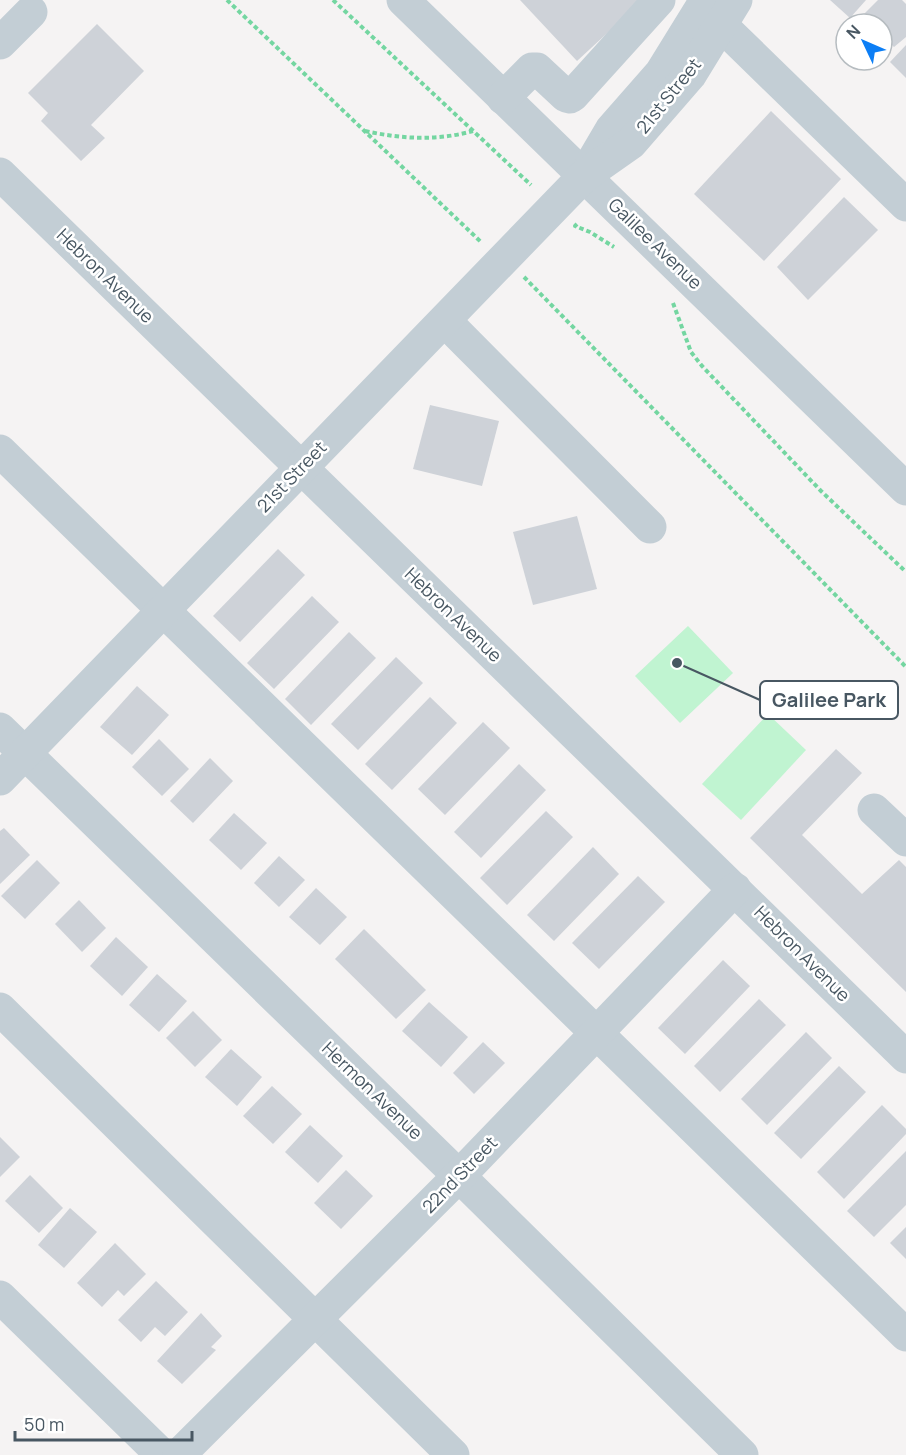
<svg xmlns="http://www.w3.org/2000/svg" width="906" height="1455" font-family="Manrope,sans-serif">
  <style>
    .green { fill: #c0f4d1 }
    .building { fill: #ced2d8 }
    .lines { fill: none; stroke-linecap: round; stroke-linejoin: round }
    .path { stroke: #74d6a1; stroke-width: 4; stroke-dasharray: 4.5 3; stroke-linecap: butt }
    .minor { stroke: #c3ced5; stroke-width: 33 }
    .labels { text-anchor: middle; stroke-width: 5; stroke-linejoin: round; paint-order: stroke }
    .street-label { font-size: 18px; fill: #485762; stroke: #fff }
    .leader { fill: none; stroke: #485762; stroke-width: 2 }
    .callout-dot { fill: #485762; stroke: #fff; stroke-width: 2 }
    .callout { fill: #fff; stroke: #485762; stroke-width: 2 }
    .callout-label { font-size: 20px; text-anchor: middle; font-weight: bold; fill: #485762 }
  </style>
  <rect width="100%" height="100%" fill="#f5f3f3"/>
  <g class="green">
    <path d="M688 626 733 673 680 723 635 676Z"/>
    <path d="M768 714 806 750 741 820 702 784Z"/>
  </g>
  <g class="building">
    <path d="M520 0H641L642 1 577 61Z"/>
    <path d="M830 0H866L850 18Z"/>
    <path d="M878 0H902L906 4V37L894 47 882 35V24H871L862 16Z"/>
    <path d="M97 24 144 71 91 125 105 138 81 161 41 121 48 113 28 93Z"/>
    <path d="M906 45V78L890 62Z"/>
    <path d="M771 111 841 179 764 261 694 194Z"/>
    <path d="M844 197 878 230 808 300 777 267Z"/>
    <path d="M430 405 499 421 482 486 413 469Z"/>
    <path d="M577 516 597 589 533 605 513 532Z"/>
    <path d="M278 549 305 575 240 642 213 616Z"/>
    <path d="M312 596 339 622 274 689 247 663Z"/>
    <path d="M349 632 376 658 311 725 285 699Z"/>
    <path d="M396 657 423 683 358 750 331 724Z"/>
    <path d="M137 686 169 715 132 755 100 727Z"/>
    <path d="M430 697 457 723 392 790 365 764Z"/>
    <path d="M483 722 510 748 445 815 418 789Z"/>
    <path d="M159 739 189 769 162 796 132 767Z"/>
    <path d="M836 749 862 773 802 835 862 894 899 860 906 867V992L750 838Z"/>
    <path d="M210 758 233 781 193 823 170 801Z"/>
    <path d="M519 764 546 790 481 858 454 832Z"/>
    <path d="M546 811 573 837 507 905 480 878Z"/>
    <path d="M234 813 267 843 241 870 209 840Z"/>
    <path d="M4 828 30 855 0 884V831Z"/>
    <path d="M593 847 619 874 554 941 527 915Z"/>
    <path d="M279 856 305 880 279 907 254 883Z"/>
    <path d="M37 860 60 883 25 919 1 896Z"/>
    <path d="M638 876 665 902 599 969 572 943Z"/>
    <path d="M316 888 347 917 320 945 289 917Z"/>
    <path d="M79 900 106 928 82 952 55 924Z"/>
    <path d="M364 929 426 990 396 1019 335 959Z"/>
    <path d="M116 937 148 967 122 996 90 966Z"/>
    <path d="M723 960 750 986 685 1054 658 1028Z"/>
    <path d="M157 974 187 1001 159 1032 129 1005Z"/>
    <path d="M759 999 786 1025 720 1092 694 1066Z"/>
    <path d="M429 1002 468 1037 441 1067 402 1031Z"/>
    <path d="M193 1011 222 1040 195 1067 166 1038Z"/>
    <path d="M806 1032 832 1058 767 1125 741 1099Z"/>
    <path d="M483 1042 505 1063 474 1094 453 1073Z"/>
    <path d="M231 1049 262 1077 237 1106 205 1077Z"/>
    <path d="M839 1066 866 1092 801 1159 774 1133Z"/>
    <path d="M272 1086 302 1114 273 1144 243 1116Z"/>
    <path d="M882 1105 906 1129V1134L844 1199 817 1172Z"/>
    <path d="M310 1125 343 1156 318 1183 285 1152Z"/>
    <path d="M0 1137 20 1157 0 1177Z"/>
    <path d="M906 1151V1205L874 1237 847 1211Z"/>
    <path d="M346 1170 373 1196 341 1229 314 1203Z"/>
    <path d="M30 1175 63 1208 39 1233 5 1201Z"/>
    <path d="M70 1208 97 1232 64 1268 38 1245Z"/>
    <path d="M906 1227V1259L890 1243Z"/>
    <path d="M115 1243 146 1274 124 1296 118 1290 102 1307 77 1283Z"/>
    <path d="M156 1281 188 1312 165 1336 155 1327 141 1342 118 1320Z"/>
    <path d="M201 1313 222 1336 211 1347 216 1350 182 1384 157 1361Z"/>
  </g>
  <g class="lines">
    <g class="path">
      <path d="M227 0 481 242"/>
      <path d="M333 0 531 185"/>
      <path d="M365 131C402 139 437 141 473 131"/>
      <path d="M577 224 575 226 590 232 614 247"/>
      <path d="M524 277 906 667"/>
      <path d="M673 303 691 352 702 366 821 491 906 572"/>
    </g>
    <g class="minor">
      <path d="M403 0 906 489"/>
      <path d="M722 26 906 205"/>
      <path d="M0 43 31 12"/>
      <path d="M503 98 532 69H537L566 96 570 97 573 95 659 0"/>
      <path d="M591 164 611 130 661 73 706 0"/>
      <path d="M0 174 906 1057"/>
      <path d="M445 321 650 527"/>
      <path d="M0 451 906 1335"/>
      <path d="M0 729 459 1176 742 1455"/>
      <path d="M0 779 584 176 631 143 690 75 736 0"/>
      <path d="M874 810 906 840"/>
      <path d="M0 1009 453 1455"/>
      <path d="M0 1297 162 1455"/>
      <path d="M179 1455 459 1176 735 889"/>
    </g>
  </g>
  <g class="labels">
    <g class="street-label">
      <text transform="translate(669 96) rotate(-51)" y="6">21st Street</text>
      <text transform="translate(655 244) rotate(44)" y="6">Galilee Avenue</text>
      <text transform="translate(105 276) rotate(44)" y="6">Hebron Avenue</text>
      <text transform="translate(292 477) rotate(-46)" y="6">21st Street</text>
      <text transform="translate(453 615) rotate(44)" y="6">Hebron Avenue</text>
      <text transform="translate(802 954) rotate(45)" y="6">Hebron Avenue</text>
      <text transform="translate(372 1091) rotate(44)" y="6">Hermon Avenue</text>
      <text transform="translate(460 1175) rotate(-46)" y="6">22nd Street</text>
    </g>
  </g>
  <path class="leader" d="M677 663L760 700"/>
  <circle class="callout-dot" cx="677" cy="663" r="6"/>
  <rect class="callout" x="760" y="681" width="138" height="38" rx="6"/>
  <g class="callout-label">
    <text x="829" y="707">Galilee Park</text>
  </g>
  <g transform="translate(864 42) rotate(314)"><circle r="28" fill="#ffffff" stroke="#b6bcc0" stroke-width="1.5"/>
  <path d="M0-4.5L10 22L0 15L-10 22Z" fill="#0c7ef5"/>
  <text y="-9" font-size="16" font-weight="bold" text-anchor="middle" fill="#485762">N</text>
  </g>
  <path d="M15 1431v9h177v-9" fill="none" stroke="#485762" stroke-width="3"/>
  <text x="24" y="1431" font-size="18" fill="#485762" stroke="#ffffff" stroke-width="4.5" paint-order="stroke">50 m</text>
</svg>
